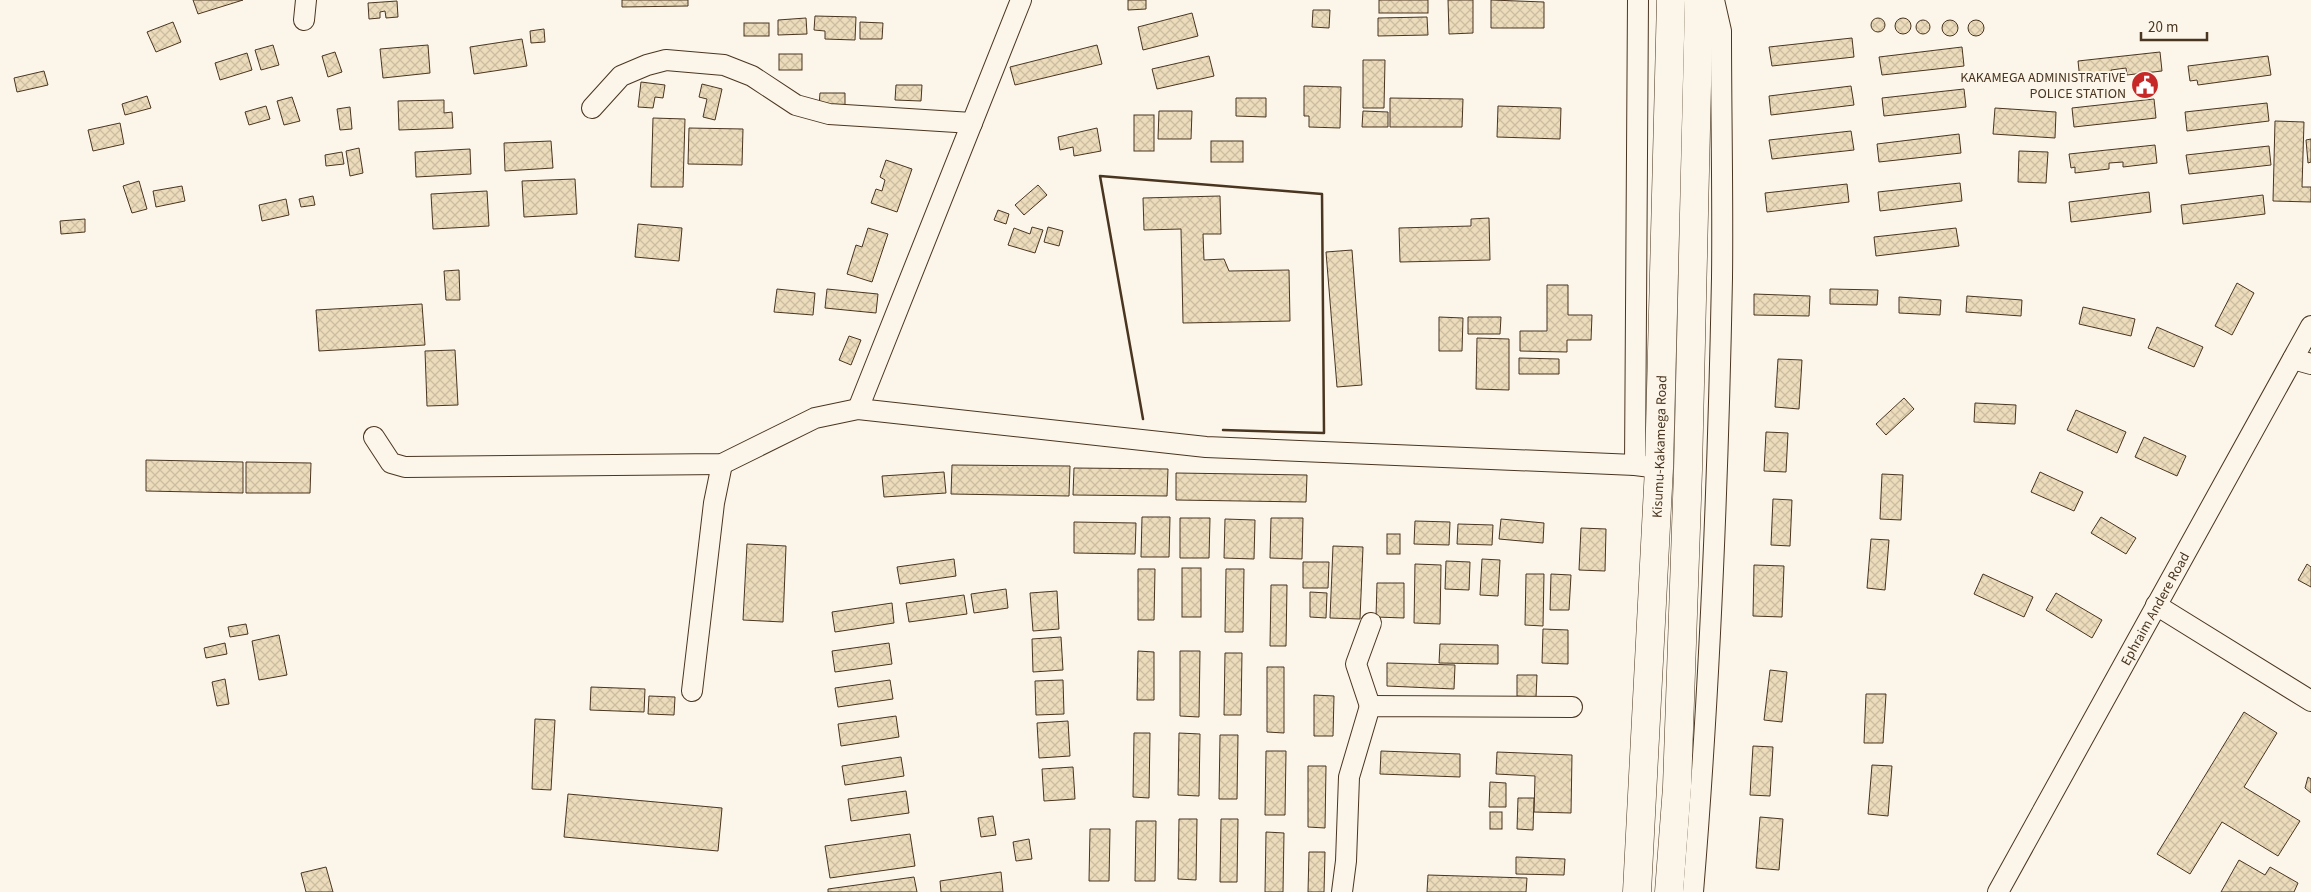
<svg xmlns="http://www.w3.org/2000/svg" width="2311" height="892" font-family="'Source Sans 3',sans-serif">
  <style>
    .building { fill: url(#building-cross-hatch); stroke: #4a3520 }
    .lines { fill: none; stroke-linecap: round; stroke-linejoin: round }
    .street-casing { stroke: #4a3520; stroke-width: 22 }
    .highway-casing { stroke: #4a3520; stroke-width: 29 }
    .street { stroke: #fbf6e9; stroke-width: 20 }
    .highway { stroke: #fbf6e9; stroke-width: 28 }
    .wall { stroke: #4a3520; stroke-width: 2.5 }
    .labels { text-anchor: middle; stroke-width: 4; stroke-linejoin: round; paint-order: stroke }
    .poi-label { font-size: 14px; fill: #4a3520; stroke: #fbf6e9; text-anchor: end }
    .street-label { font-size: 14px; fill: #4a3520; stroke: #fbf6e9 }
  </style>
  <defs>
    <pattern id="building-cross-hatch" width="8" height="8" patternUnits="userSpaceOnUse" patternTransform="scale(1.25)"><rect width="8" height="8" fill="#ecdcbc"/><path d="M0 0l8 8M0 8l8-8" fill="none" stroke="#ccbda1"/></pattern>
  </defs>
  <rect width="100%" height="100%" fill="#fbf6e9"/>
  <g class="building">
    <path d="M193 0H243L198 14Z"/>
    <path d="M622 0H688V6L622 7Z"/>
    <path d="M1128 0H1146V9L1128 10Z"/>
    <rect x="1379" y="0" width="49" height="13"/>
    <path d="M1448 0H1473V33L1449 34Z"/>
    <path d="M1491 0 1544 2V28H1491Z"/>
    <path d="M397 1 398 17 386 18 385 11 380 12V18L369 19 368 3Z"/>
    <path d="M1313 10H1330L1329 28 1312 27Z"/>
    <path d="M1192 13 1198 36 1143 50 1138 27Z"/>
    <path d="M815 16 856 17 855 40 825 39V31L814 30Z"/>
    <path d="M1427 17 1428 35 1378 36V18Z"/>
    <path d="M806 18 807 34 778 35V20Z"/>
    <circle cx="1878" cy="25" r="7"/>
    <circle cx="1903" cy="26" r="8"/>
    <circle cx="1923" cy="27" r="7"/>
    <circle cx="1976" cy="28" r="8"/>
    <circle cx="1950" cy="28" r="8"/>
    <path d="M173 22 181 42 156 52 147 32Z"/>
    <path d="M860 22 883 23 882 39H860Z"/>
    <rect x="744" y="23" width="25" height="13"/>
    <path d="M544 29 545 42 531 43 530 31Z"/>
    <path d="M1852 38 1854 57 1772 66 1769 47Z"/>
    <path d="M522 39 527 66 474 74 470 47Z"/>
    <path d="M273 45 279 65 261 70 255 50Z"/>
    <path d="M428 45 430 73 383 78 380 49Z"/>
    <path d="M1097 45 1102 64 1015 85 1010 67Z"/>
    <path d="M1962 47 1964 66 1882 75 1879 57Z"/>
    <path d="M335 52 342 72 328 77 322 56Z"/>
    <path d="M2160 52 2162 71 2127 75 2126 68 2111 70 2112 76 2080 80 2078 61Z"/>
    <path d="M247 53 252 70 220 80 215 63Z"/>
    <rect x="779" y="54" width="23" height="16"/>
    <path d="M1209 56 1214 76 1157 89 1152 69Z"/>
    <path d="M2268 56 2271 75 2198 85 2197 80 2190 81 2188 66Z"/>
    <path d="M1363 60H1385L1384 108H1363Z"/>
    <path d="M44 71 48 85 17 92 14 78Z"/>
    <path d="M641 82 665 85 663 98 655 97 653 108 638 107Z"/>
    <path d="M702 84 722 89 715 120 703 117 707 99 699 97Z"/>
    <path d="M896 85H922L921 101 895 100Z"/>
    <path d="M1304 86 1341 87 1340 128 1309 127V116H1304Z"/>
    <path d="M1851 86 1854 105 1771 115 1769 96Z"/>
    <path d="M1964 89 1966 107 1884 116 1882 98Z"/>
    <path d="M820 93H845V107L819 106Z"/>
    <path d="M147 96 151 108 125 115 122 104Z"/>
    <path d="M292 97 300 121 284 125 277 101Z"/>
    <path d="M1236 98H1266V117L1236 116Z"/>
    <path d="M1390 98 1463 99 1462 127H1390Z"/>
    <path d="M2154 99 2156 118 2074 127 2072 108Z"/>
    <path d="M444 100V113L452 112 453 128 399 130 398 101Z"/>
    <path d="M2267 103 2269 121 2187 131 2185 112Z"/>
    <path d="M266 106 270 119 249 125 245 112Z"/>
    <path d="M1498 106 1561 108 1560 139 1497 137Z"/>
    <path d="M350 107 352 129 340 130 337 109Z"/>
    <path d="M1995 108 2056 112 2055 138 1993 134Z"/>
    <path d="M1159 111H1192L1191 139H1158Z"/>
    <path d="M1363 111 1388 112V127H1362Z"/>
    <rect x="1134" y="115" width="20" height="36"/>
    <path d="M653 118 685 119 683 187H651Z"/>
    <path d="M2275 121 2304 122 2302 187H2311V202L2273 201Z"/>
    <path d="M120 123 124 144 93 151 88 130Z"/>
    <path d="M689 128 743 129 742 165 688 164Z"/>
    <path d="M1097 128 1101 151 1074 156 1073 147 1060 150 1058 137Z"/>
    <path d="M1851 131 1854 150 1772 159 1769 140Z"/>
    <path d="M1959 134 1961 153 1879 162 1877 144Z"/>
    <path d="M2311 139V162L2308 163 2306 140Z"/>
    <path d="M551 141 553 168 505 171 504 143Z"/>
    <rect x="1211" y="141" width="32" height="21"/>
    <path d="M2155 145 2157 163 2123 167V162L2109 163V169L2075 173V167L2071 168 2069 154Z"/>
    <path d="M2269 146 2271 165 2189 174 2186 155Z"/>
    <path d="M359 148 363 173 350 176 346 151Z"/>
    <path d="M470 149 471 174 416 177 415 152Z"/>
    <path d="M2019 151 2048 152 2046 183 2018 182Z"/>
    <path d="M342 152 344 164 326 166 325 155Z"/>
    <path d="M886 160 912 169 897 212 871 203 876 189 882 191 885 180 880 177Z"/>
    <path d="M575 179 577 214 524 217 522 181Z"/>
    <path d="M139 181 147 209 132 213 123 186Z"/>
    <path d="M1960 183 1962 201 1880 211 1878 192Z"/>
    <path d="M1847 184 1849 202 1767 212 1765 193Z"/>
    <path d="M1038 185 1047 195 1024 215 1015 205Z"/>
    <path d="M182 186 185 201 156 207 153 191Z"/>
    <path d="M487 191 489 226 433 229 431 194Z"/>
    <path d="M2149 192 2151 212 2071 222 2069 202Z"/>
    <path d="M2263 195 2265 214 2183 224 2181 205Z"/>
    <path d="M313 196 315 205 301 207 299 199Z"/>
    <path d="M1220 196 1221 234H1203L1204 260 1224 259 1229 271 1289 270 1290 321 1183 323 1181 229 1144 230 1143 198Z"/>
    <path d="M286 199 289 215 262 221 259 205Z"/>
    <path d="M998 210 1009 214 1006 224 994 220Z"/>
    <path d="M1489 218 1490 260 1400 262 1399 228 1471 226V219Z"/>
    <path d="M85 219V232L61 234 60 221Z"/>
    <path d="M638 224 682 228 679 261 635 257Z"/>
    <path d="M1032 227 1043 230 1035 253 1008 245 1014 228 1030 234Z"/>
    <path d="M1048 227 1063 231 1059 246 1044 242Z"/>
    <path d="M868 228 888 234 872 282 847 274 856 245 862 247Z"/>
    <path d="M1956 228 1959 246 1876 256 1874 237Z"/>
    <path d="M1352 250 1362 385 1337 387 1326 252Z"/>
    <path d="M459 270 460 300H446L444 271Z"/>
    <path d="M2237 283 2254 293 2232 335 2215 326Z"/>
    <path d="M1547 285H1568V315H1592L1591 340H1567V352L1520 351V331H1547Z"/>
    <path d="M777 289 815 293 813 315 774 312Z"/>
    <path d="M827 289 878 294 876 313 825 308Z"/>
    <path d="M1830 289 1878 290 1877 305 1830 304Z"/>
    <path d="M1754 294 1810 296 1809 316 1754 315Z"/>
    <path d="M1967 296 2022 300 2021 316 1966 312Z"/>
    <path d="M1899 297 1941 300 1940 315 1899 313Z"/>
    <path d="M422 304 425 345 319 351 316 310Z"/>
    <path d="M2083 307 2135 319 2131 336 2079 324Z"/>
    <path d="M1439 317 1463 318 1462 351H1439Z"/>
    <path d="M1468 317H1501L1500 334H1468Z"/>
    <path d="M2157 327 2203 347 2194 367 2148 348Z"/>
    <path d="M849 336 861 340 851 365 839 360Z"/>
    <path d="M1477 338 1509 339V390L1476 389Z"/>
    <path d="M455 350 458 405 427 406 425 351Z"/>
    <path d="M1519 358 1559 359V374H1519Z"/>
    <path d="M1778 359 1802 360 1799 409 1775 407Z"/>
    <path d="M1904 398 1914 409 1886 435 1876 424Z"/>
    <path d="M1975 403 2016 405 2015 424 1974 422Z"/>
    <path d="M2076 410 2126 432 2117 453 2067 430Z"/>
    <path d="M1766 432 1788 433 1786 472 1764 471Z"/>
    <path d="M2144 437 2186 456 2177 476 2135 457Z"/>
    <path d="M146 460 243 462V493L146 491Z"/>
    <path d="M246 462 311 463 310 493H246Z"/>
    <path d="M952 465 1070 466 1069 496 951 494Z"/>
    <path d="M1074 468 1168 469 1167 496 1073 495Z"/>
    <path d="M944 472 946 493 884 497 882 476Z"/>
    <path d="M2040 472 2083 492 2074 511 2031 492Z"/>
    <path d="M1176 473 1307 475 1306 502 1176 500Z"/>
    <path d="M1882 474 1903 475 1901 520 1880 519Z"/>
    <path d="M1773 499 1792 500 1790 546 1771 545Z"/>
    <path d="M1142 517H1170L1169 557H1141Z"/>
    <path d="M2101 517 2136 538 2126 554 2091 533Z"/>
    <path d="M1180 518H1210L1209 558H1180Z"/>
    <path d="M1271 518H1303L1302 559 1270 558Z"/>
    <path d="M1225 519 1255 520 1254 559 1224 558Z"/>
    <path d="M1501 519 1544 523 1543 543 1499 539Z"/>
    <path d="M1415 521 1450 522 1449 545 1414 544Z"/>
    <path d="M1074 522 1136 523 1135 554 1074 553Z"/>
    <path d="M1458 524 1493 525 1492 545 1457 544Z"/>
    <path d="M1581 528 1606 529 1605 571 1579 570Z"/>
    <rect x="1387" y="534" width="13" height="20"/>
    <path d="M1871 539 1889 540 1885 590 1867 588Z"/>
    <path d="M747 544 786 546 783 622 743 620Z"/>
    <path d="M1333 546 1363 547 1360 619 1330 618Z"/>
    <path d="M954 559 956 576 900 584 897 567Z"/>
    <path d="M1482 559 1500 560 1498 596 1480 595Z"/>
    <path d="M1446 561 1470 562 1469 590 1445 589Z"/>
    <path d="M1303 562H1329L1328 588H1303Z"/>
    <path d="M1415 564 1441 565 1440 624 1414 623Z"/>
    <path d="M2307 564 2311 567V587L2298 580Z"/>
    <path d="M1754 565 1784 566 1782 617 1753 616Z"/>
    <rect x="1182" y="568" width="19" height="49"/>
    <path d="M1138 569H1155L1154 620H1138Z"/>
    <path d="M1226 569H1244L1243 632H1225Z"/>
    <path d="M1526 574H1544L1543 626 1525 625Z"/>
    <path d="M1551 574 1571 575 1569 610H1550Z"/>
    <path d="M1983 574 2033 597 2024 617 1974 594Z"/>
    <path d="M1377 583H1404V618L1376 617Z"/>
    <path d="M1271 585H1287L1286 646H1270Z"/>
    <path d="M1006 589 1008 608 974 613 971 594Z"/>
    <path d="M1057 591 1059 629 1033 631 1030 593Z"/>
    <path d="M1310 592 1327 593 1326 618 1310 617Z"/>
    <path d="M2056 593 2102 620 2092 638 2046 610Z"/>
    <path d="M964 595 967 614 909 622 906 603Z"/>
    <path d="M892 603 894 623 835 632 832 612Z"/>
    <path d="M246 624 248 634 230 637 228 627Z"/>
    <path d="M1543 629 1568 630V664L1542 663Z"/>
    <path d="M279 635 287 675 259 680 252 641Z"/>
    <path d="M1061 637 1063 670 1033 672 1032 639Z"/>
    <path d="M225 643 227 654 206 658 204 648Z"/>
    <path d="M889 643 892 664 835 672 832 651Z"/>
    <path d="M1440 644 1498 645V664L1439 663Z"/>
    <path d="M1138 651 1154 652V700H1137Z"/>
    <path d="M1180 651H1200L1199 717 1180 716Z"/>
    <path d="M1225 653H1242L1241 715H1224Z"/>
    <path d="M1387 663 1455 665 1454 689 1387 686Z"/>
    <path d="M1267 667H1284V733L1267 732Z"/>
    <path d="M1770 670 1787 672 1782 722 1764 720Z"/>
    <path d="M1517 675H1537L1536 697 1517 696Z"/>
    <path d="M225 679 229 704 217 706 212 682Z"/>
    <path d="M890 680 893 699 838 707 835 688Z"/>
    <path d="M1063 680 1064 714 1036 715 1035 681Z"/>
    <path d="M591 687 645 689 644 712 590 710Z"/>
    <path d="M1866 694H1886L1883 743H1864Z"/>
    <path d="M1314 695 1334 696 1333 736H1314Z"/>
    <path d="M649 696 675 697 674 715 648 714Z"/>
    <path d="M2244 712 2277 733 2244 787 2300 821 2278 856 2222 822 2190 874 2157 854Z"/>
    <path d="M896 716 899 737 841 746 838 724Z"/>
    <path d="M535 719 555 720 551 790 532 789Z"/>
    <path d="M1068 721 1070 756 1039 758 1037 723Z"/>
    <path d="M1134 733H1150L1149 798 1133 797Z"/>
    <path d="M1179 733 1200 734 1199 796 1178 795Z"/>
    <path d="M1220 735H1238L1237 799H1219Z"/>
    <path d="M1753 746 1773 747 1770 796 1750 795Z"/>
    <path d="M1266 751H1286L1285 815H1265Z"/>
    <path d="M1381 751 1460 754V777L1380 774Z"/>
    <path d="M1497 752 1572 755 1571 813 1534 812 1535 776 1496 774Z"/>
    <path d="M901 757 904 776 845 785 842 766Z"/>
    <path d="M1872 765 1892 766 1888 816 1868 814Z"/>
    <path d="M1308 766H1326L1325 828 1308 827Z"/>
    <path d="M1073 767 1075 799 1044 801 1042 769Z"/>
    <path d="M2308 777 2311 779V793L2305 788Z"/>
    <path d="M1490 782 1506 783V807H1489Z"/>
    <path d="M906 791 909 813 851 821 848 799Z"/>
    <path d="M568 794 722 808 718 851 564 837Z"/>
    <path d="M1518 798H1534L1533 830 1517 829Z"/>
    <rect x="1490" y="812" width="12" height="17"/>
    <path d="M993 816 996 835 981 837 978 818Z"/>
    <path d="M1760 817 1783 819 1779 870 1756 868Z"/>
    <path d="M1179 819H1197L1196 880 1178 879Z"/>
    <path d="M1221 819H1238L1237 882H1220Z"/>
    <path d="M1136 821H1156L1155 881H1135Z"/>
    <path d="M1090 829H1110L1109 881H1089Z"/>
    <path d="M1266 832 1284 833 1283 892H1265Z"/>
    <path d="M910 834 915 866 830 878 825 846Z"/>
    <path d="M1029 839 1032 859 1016 861 1013 842Z"/>
    <path d="M1309 852H1325L1324 892H1308Z"/>
    <path d="M1516 857 1565 859 1564 875 1516 874Z"/>
    <path d="M2239 860 2265 875 2270 867 2298 883 2294 892H2221Z"/>
    <path d="M326 867 333 892H306L301 873Z"/>
    <path d="M1001 872 1003 892H941L940 881Z"/>
    <path d="M1428 875 1527 878 1526 892H1427Z"/>
    <path d="M914 877 917 892H828V889Z"/>
  </g>
  <g class="lines">
    <g class="street-casing">
      <g id="street">
        <path d="M304 20 306 0"/>
        <path d="M592 108 621 76 647 65 666 60 724 65 752 76 796 105 829 114 972 123"/>
        <path d="M2293 359 2311 364"/>
        <path d="M858 409 1021 0"/>
        <path d="M374 437 391 463 405 467 722 464 815 418 858 409 1206 447 1635 465 1659 468"/>
        <path d="M1635 465 1638 0"/>
        <path d="M2156 605 2311 701"/>
        <path d="M692 691 714 503 722 464"/>
        <path d="M1370 706 1356 664 1371 623"/>
        <path d="M1342 892 1346 861 1349 777 1370 706 1572 707"/>
        <path d="M1693 892C1710 688 1718 483 1722 278 1723 196 1721 113 1721 31L1714 0"/>
        <path id="s1" d="M1998 892 2311 326"/>
      </g>
    </g>
    <g class="highway-casing">
      <g id="highway">
        <path id="s2" d="M1637 892 1659 468 1671 0"/>
        <path d="M1669 892 1677 787 1688 470 1699 0"/>
      </g>
    </g>
    <use href="#street" class="street"/>
    <use href="#highway" class="highway"/>
    <path class="wall" d="M1143 419 1100 176 1322 194 1324 433 1223 430"/>
  </g>
  <defs>
    <g id="civic-disc" transform="scale(1.4375)"><circle r="9.5" fill="#c62828" stroke="#fbf6e9"/><path d="M-.6-6.5H3V-4.5H.6V-3L4-1V1h2V6H-6V1h2V-1L-.6-3ZM-1.2 2.5V6h2.4V2.5Z" fill="#fff"/></g>
  </defs>
  <g fill-rule="evenodd">
    <use href="#civic-disc" x="2145" y="85"/>
  </g>
  <g class="labels">
    <g class="poi-label">
      <text x="2126" y="82">KAKAMEGA ADMINISTRATIVE<tspan x="2126" dy="16">POLICE STATION</tspan></text>
    </g>
    <g class="street-label">
      <text dy="5" stroke="none"><textPath href="#s2" startOffset="446">Kisumu-Kakamega Road</textPath></text>
      <text dy="5" stroke="none"><textPath href="#s1" startOffset="324">Ephraim Andere Road</textPath></text>
    </g>
  </g>
  <path d="M2141 32v8h66v-8" fill="none" stroke="#4a3520" stroke-width="2.5"/>
  <text x="2148" y="32" font-size="15" fill="#4a3520" stroke="#fbf6e9" stroke-width="4" paint-order="stroke">20 m</text>
</svg>
